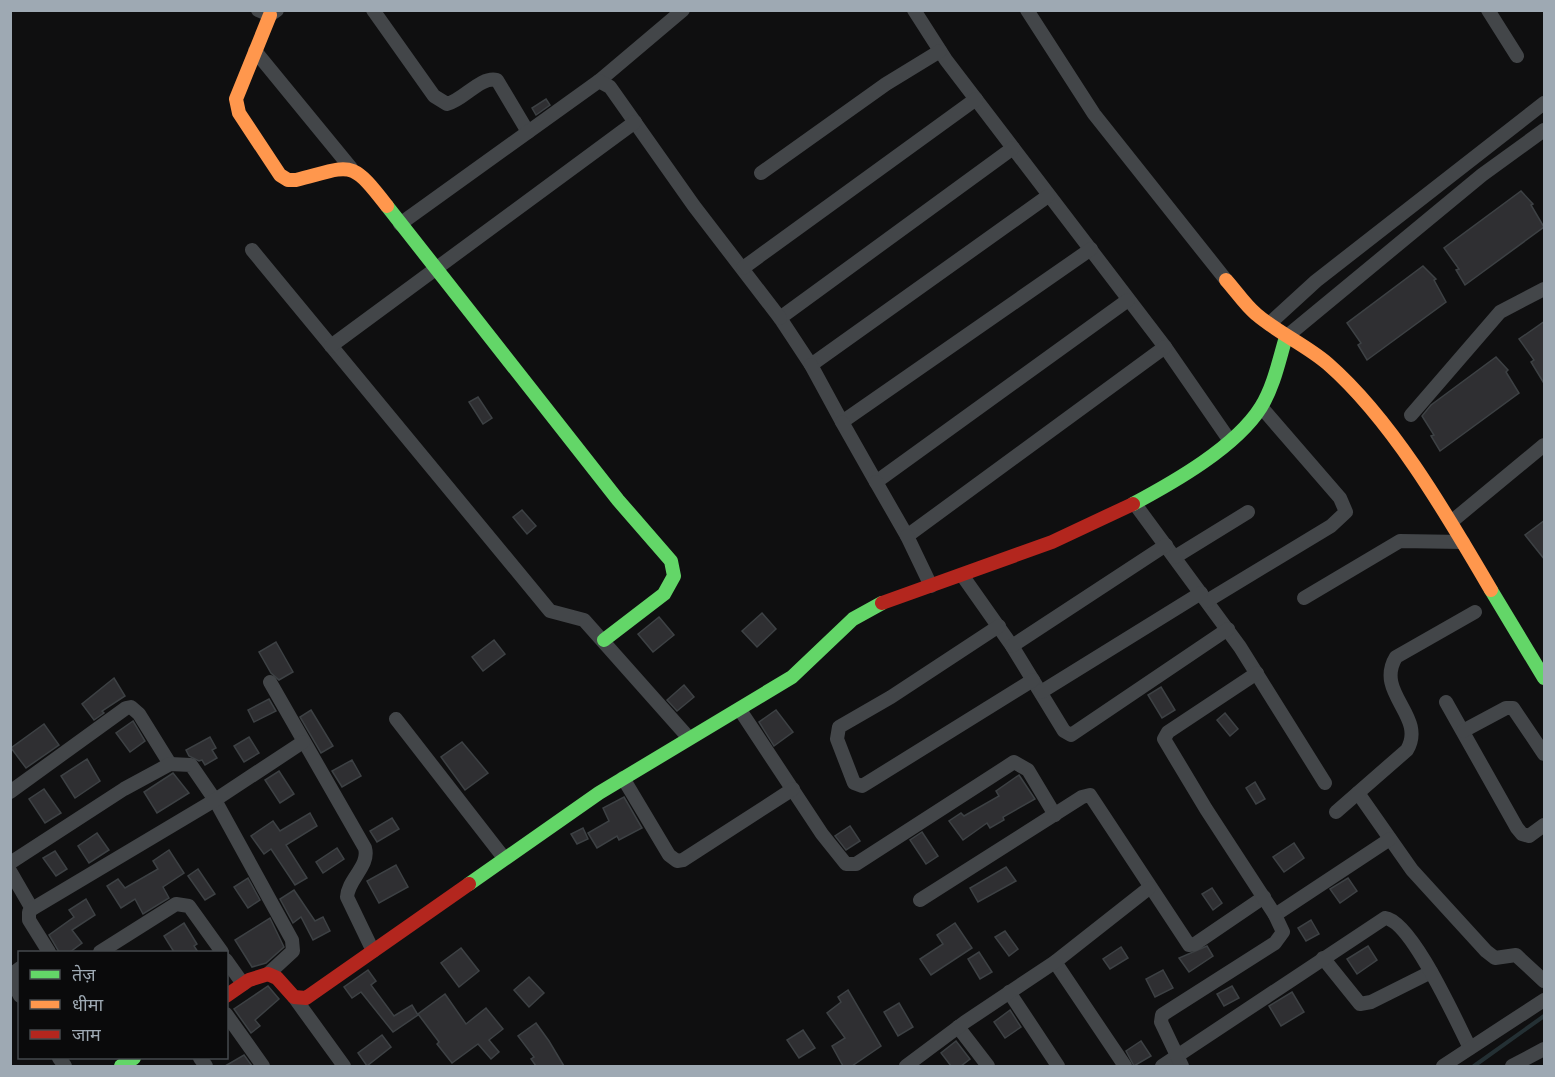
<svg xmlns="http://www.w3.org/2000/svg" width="1555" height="1077" font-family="Roboto,'Noto Sans Devanagari',sans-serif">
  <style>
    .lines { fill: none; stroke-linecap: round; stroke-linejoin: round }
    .stream { stroke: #243034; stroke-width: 4 }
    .building { fill: #2f2f32; stroke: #3d4144; stroke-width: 1.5 }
    .street { stroke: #434649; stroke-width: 14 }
    .fast { stroke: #63d668; stroke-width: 14 }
    .slow { stroke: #ff974d; stroke-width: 14 }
    .jam { stroke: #b3261e; stroke-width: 14 }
  </style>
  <rect width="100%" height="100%" fill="#0f0f10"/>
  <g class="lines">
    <path class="stream" d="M1474 1066 1544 1016"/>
  </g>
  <g class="building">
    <path d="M546 99 550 105 536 115 532 108Z"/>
    <path d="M1521 191 1533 204 1531 205 1544 227 1465 285 1456 270 1459 269 1444 248Z"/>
    <path d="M1423 266 1436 279 1434 280 1446 302 1367 360 1358 345 1361 343 1347 323Z"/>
    <path d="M1545 321V385L1531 362 1534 360 1519 339Z"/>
    <path d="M1496 357 1508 370 1506 372 1519 393 1440 451 1431 436 1434 435 1422 416 1431 405Z"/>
    <path d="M478 397 492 418 483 424 469 402Z"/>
    <path d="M522 510 536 526 527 534 513 517Z"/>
    <path d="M1545 520V560L1525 535Z"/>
    <path d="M762 613 776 629 757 647 742 631Z"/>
    <path d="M659 617 674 635 653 652 638 634Z"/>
    <path d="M494 640 505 654 483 671 472 657Z"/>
    <path d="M276 642 293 672 279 680 271 673 259 652Z"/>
    <path d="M114 678 125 696 102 711 104 713 94 720 82 704Z"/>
    <path d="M684 685 694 697 677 711 667 700Z"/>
    <path d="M1161 687 1175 710 1162 718 1148 695Z"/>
    <path d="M269 699 276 711 254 722 248 710Z"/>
    <path d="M311 710 333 746 321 753 300 717Z"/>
    <path d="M776 710 793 732 774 746 759 722Z"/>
    <path d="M1225 713 1238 729 1230 736 1217 720Z"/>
    <path d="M133 721 145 741 130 752 116 733Z"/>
    <path d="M44 724 59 745 26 768 11 748Z"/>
    <path d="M210 737 216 748 212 750 217 758 205 765 202 760 199 761 189 756 186 750Z"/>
    <path d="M249 737 259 753 244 762 234 746Z"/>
    <path d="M462 742 488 773 465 790 441 757Z"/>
    <path d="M87 759 100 781 75 798 61 776Z"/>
    <path d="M352 760 361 776 342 787 332 771Z"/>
    <path d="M279 771 294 794 280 803 265 780Z"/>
    <path d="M173 773 189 793 157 813 144 792Z"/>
    <path d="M1019 775 1035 799 1003 817 1004 820 990 828 987 823 963 840 949 821 961 813 964 816 999 796 996 791Z"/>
    <path d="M1255 782 1265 799 1256 804 1246 788Z"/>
    <path d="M44 789 61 813 45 823 29 799Z"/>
    <path d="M624 797 642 828 619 840 617 836 597 848 588 833 609 821 603 808Z"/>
    <path d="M310 813 317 826 286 845 307 878 295 885 271 849 264 854 251 836 273 821 280 831Z"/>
    <path d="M392 818 399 829 377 842 370 831Z"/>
    <path d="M850 826 860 841 846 850 835 836Z"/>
    <path d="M583 828 588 839 577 844 571 834Z"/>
    <path d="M922 832 938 856 926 864 910 840Z"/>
    <path d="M97 833 109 850 89 863 78 846Z"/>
    <path d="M1294 843 1304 858 1284 872 1273 857Z"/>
    <path d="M337 848 344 859 323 873 316 862Z"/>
    <path d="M169 850 184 873 163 887 169 898 143 914 135 899 121 908 107 886 118 879 125 888 158 869 153 861Z"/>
    <path d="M55 851 67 869 56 876 43 858Z"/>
    <path d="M396 865 408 887 379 903 367 881Z"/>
    <path d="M1006 867 1016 881 978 902 970 888Z"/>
    <path d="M198 869 215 894 205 900 188 876Z"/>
    <path d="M248 878 260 900 248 908 234 887Z"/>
    <path d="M1348 878 1357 891 1340 903 1330 889Z"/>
    <path d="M1212 888 1222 903 1213 910 1202 894Z"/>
    <path d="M294 890 315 921 323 917 330 931 313 940 301 917 293 923 280 899Z"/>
    <path d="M86 899 95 915 72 930 82 943 70 952H59L49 935 74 917 69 910Z"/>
    <path d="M270 918 284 947 266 963 252 967 235 940Z"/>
    <path d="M1311 920 1319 934 1306 941 1298 928Z"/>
    <path d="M184 923 197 944 194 946 198 952H174L164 936Z"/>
    <path d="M955 923 972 948 931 975 920 959 943 944 937 935Z"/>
    <path d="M1005 931 1018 949 1009 956 995 937Z"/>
    <path d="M1207 946 1213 956 1189 972 1179 958Z"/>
    <path d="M1368 946 1377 960 1357 974 1347 959Z"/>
    <path d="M1121 947 1128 958 1110 969 1103 959Z"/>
    <path d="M461 948 479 971 459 987 441 963Z"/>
    <path d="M979 952 992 972 980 979 968 959Z"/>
    <path d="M368 970 376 981 371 985 394 1016 412 1005 418 1015 393 1032 361 992 352 998 344 987Z"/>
    <path d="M1163 970 1173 988 1155 997 1146 979Z"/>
    <path d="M529 977 544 993 529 1007 514 990Z"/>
    <path d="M268 986 279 999 255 1020 260 1026 251 1033 234 1009Z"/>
    <path d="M1232 986 1239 998 1224 1006 1217 994Z"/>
    <path d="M848 990 881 1046 852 1066H843L832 1046 845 1038 827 1013 841 1002 838 997Z"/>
    <path d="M1292 992 1304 1012 1281 1026 1269 1006Z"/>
    <path d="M445 994 466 1024 486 1008 503 1029 489 1040 499 1052 491 1059 478 1044 452 1063 437 1044 439 1042 418 1014Z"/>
    <path d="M899 1003 913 1027 898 1036 884 1012Z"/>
    <path d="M1010 1010 1021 1027 1005 1038 994 1022Z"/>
    <path d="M536 1023 549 1041 564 1066H536L531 1059 534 1057 518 1036Z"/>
    <path d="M803 1030 815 1048 799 1058 787 1040Z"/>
    <path d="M382 1035 391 1047 367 1066 358 1053Z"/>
    <path d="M956 1041 970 1059 961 1066H951L941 1053Z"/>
    <path d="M1141 1041 1151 1056 1134 1066 1126 1051Z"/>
    <path d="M244 1055 252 1066H225Z"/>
  </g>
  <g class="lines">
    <g class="street">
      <path d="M258 10 270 15 277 10"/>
      <path d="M373 10 434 96 447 104C464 100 480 76 497 80L528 132"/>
      <path d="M914 10 946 60 1165 347 1230 441"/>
      <path d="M1027 10 1094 114 1226 280"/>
      <path d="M1488 10 1517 56"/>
      <path d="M255 51 351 168"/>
      <path d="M599 81 683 10"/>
      <path d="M1013 148 780 318 811 365 1048 196"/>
      <path d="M761 173 886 84 940 51"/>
      <path d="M400 224 599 81 610 87 694 206 780 318"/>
      <path d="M252 250 550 611 584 620 688 737"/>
      <path d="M743 268 976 99"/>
      <path d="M1269 324 1316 281 1544 103"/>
      <path d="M1286 337 1482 175 1544 130"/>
      <path d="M331 346 635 122"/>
      <path d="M811 365 842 422 1091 249"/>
      <path d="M1411 415 1500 312 1544 289"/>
      <path d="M842 422 876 482 1128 300"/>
      <path d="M876 482 907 536 1165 347"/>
      <path d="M1135 504 1240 647 1325 783"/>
      <path d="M1451 522 1544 445"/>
      <path d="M907 536 931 586"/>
      <path d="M1175 557 1248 512"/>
      <path d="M962 575 1012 646 1064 731 1071 735 1228 629"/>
      <path d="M1304 598 1400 541 1463 542"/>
      <path d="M1207 601 1331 526 1346 512 1340 498 1262 408"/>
      <path d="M999 626 891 697 839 727 837 739 854 783 862 786 867 783 1033 680"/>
      <path d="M1012 646 1166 545"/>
      <path d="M270 682 365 848C370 866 348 879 347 897L373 951"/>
      <path d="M1041 692 1201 593"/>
      <path d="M1446 702 1517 828 1522 834 1529 836 1544 825"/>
      <path d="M740 710 822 834 846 864H856L1014 762 1028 770 1055 815"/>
      <path d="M396 719 504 858"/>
      <path d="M1463 731 1506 708H1513L1544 754"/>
      <path d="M623 778 669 855 677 861 683 860 793 789"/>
      <path d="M10 792 126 708 131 707 139 714 170 764"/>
      <path d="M1358 793 1412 870 1486 951 1495 958 1516 955 1544 981"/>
      <path d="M1336 812 1407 750C1427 716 1374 693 1396 657L1475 612"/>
      <path d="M10 863 124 789 170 764 191 765 215 800 292 940 293 951 268 974"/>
      <path d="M10 871 32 909"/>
      <path d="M920 900 1082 797 1090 795 1189 945 1195 944 1264 897"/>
      <path d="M1275 915 1390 839"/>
      <path d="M49 952 29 920V912L32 909 215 800 303 742"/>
      <path d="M100 952 176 904 189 906 222 952"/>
      <path d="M1323 958 1360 1004 1371 1002 1431 972"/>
      <path d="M226 960 243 984"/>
      <path d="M1055 962 1125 1066"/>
      <path d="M20 968 12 974 11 979 20 996"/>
      <path d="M1009 992 1058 1066"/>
      <path d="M294 997 344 1066"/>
      <path d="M226 1014 263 1066"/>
      <path d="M958 1027 988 1066"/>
      <path d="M59 1058 65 1066"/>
      <path d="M200 1058 206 1066"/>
      <path d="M906 1066 965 1022 1055 962 1149 888"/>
      <path d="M1162 1066 1385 918C1412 921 1457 1023 1470 1048"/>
      <path d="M1182 1066 1161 1022 1162 1015 1275 943 1283 932 1275 915 1206 809 1164 739 1168 732 1257 673"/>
      <path d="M1443 1066 1544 1000"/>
      <path d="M1512 1066 1544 1049"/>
    </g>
    <g class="fast">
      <path d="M387 206 618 500 671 561 674 576 664 594 604 640"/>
      <path d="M1133 504C1174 482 1236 447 1261 407 1274 386 1279 360 1286 337"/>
      <path d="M1491 590 1544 678"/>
      <path d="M469 884 599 793 792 677 853 619 882 603"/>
      <path d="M121 1066 134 1058"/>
    </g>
    <g class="slow">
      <path d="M270 15 236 99 239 113 280 175 288 180H296C352 166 350 158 387 206"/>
      <path d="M1226 280C1236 291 1245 305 1256 314 1278 333 1306 345 1328 364 1393 421 1447 515 1491 590"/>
    </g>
    <g class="jam">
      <path d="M882 603 1052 542 1133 504"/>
      <path d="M226 996 249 980 268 974 277 978 294 997 306 998 469 884"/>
    </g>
  </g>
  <rect width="1555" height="1077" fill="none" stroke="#9ea9b3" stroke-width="24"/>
  <rect x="18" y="951" width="210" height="108" fill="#0a0a0b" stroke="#454a4e" stroke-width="1.5"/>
  <rect x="30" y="970" width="30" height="9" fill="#63d668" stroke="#454a4e" stroke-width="1.5"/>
  <text x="72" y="981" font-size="18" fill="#9ea9b3">तेज़</text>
  <rect x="30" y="1000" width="30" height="9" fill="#ff974d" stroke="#454a4e" stroke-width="1.5"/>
  <text x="72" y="1011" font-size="18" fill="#9ea9b3">धीमा</text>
  <rect x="30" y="1030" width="30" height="9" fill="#b3261e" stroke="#454a4e" stroke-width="1.5"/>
  <text x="72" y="1041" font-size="18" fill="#9ea9b3">जाम</text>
</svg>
